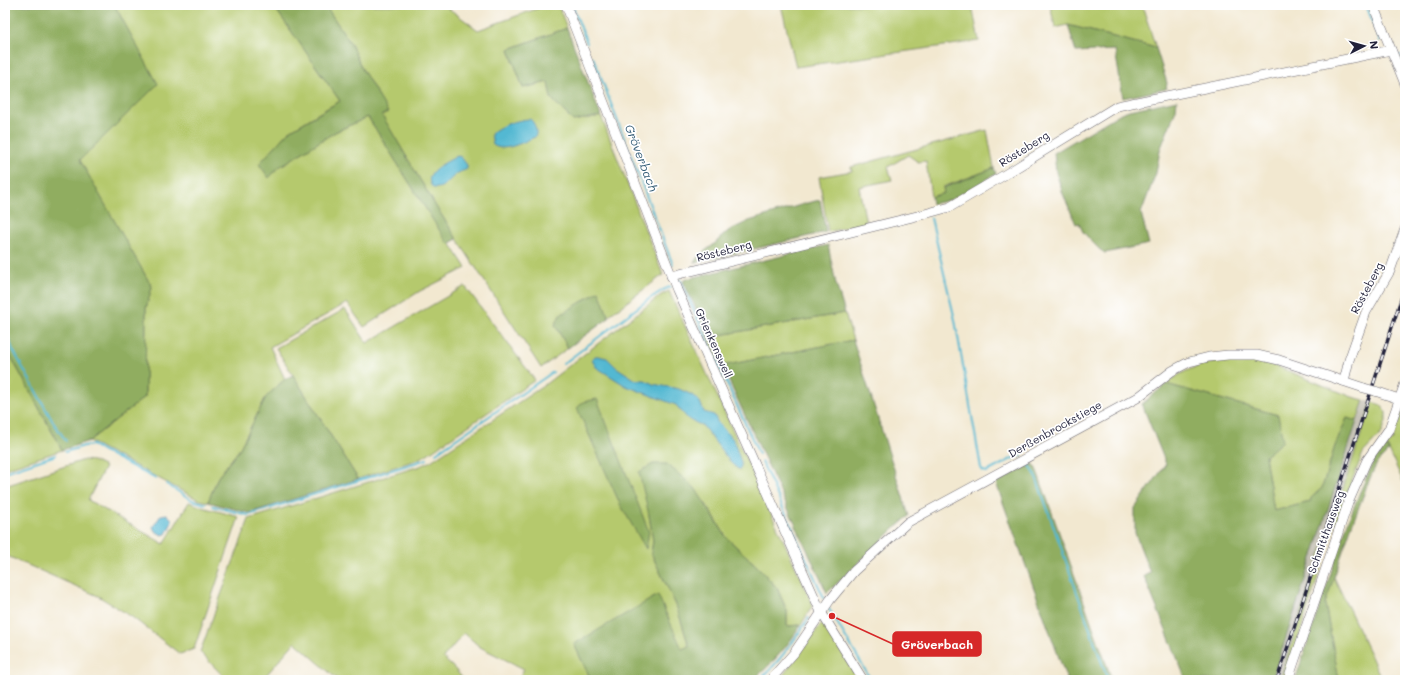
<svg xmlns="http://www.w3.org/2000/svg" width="1410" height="685" font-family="Mali,sans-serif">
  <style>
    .industrial { fill: #c8c4b8 }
    .green { fill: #b5c96d; stroke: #6c7654 }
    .forest { fill: #90ad60; stroke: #59684e }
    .water { fill: #53b8d2; stroke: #3a6d86 }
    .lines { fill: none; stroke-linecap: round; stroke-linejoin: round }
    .stream { stroke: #53b8d2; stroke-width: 2 }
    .street-casing { stroke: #6b676f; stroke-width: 10 }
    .street { stroke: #fff; stroke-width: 9 }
    .rail-casing { stroke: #22223b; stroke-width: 3.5 }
    .rail { stroke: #fff; stroke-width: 2; stroke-dasharray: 6; stroke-linecap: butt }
    .street-bridge-casing { stroke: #6b676f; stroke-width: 10; stroke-linecap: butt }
    .street-bridge { stroke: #fff; stroke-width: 9 }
    .labels { text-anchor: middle; stroke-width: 3.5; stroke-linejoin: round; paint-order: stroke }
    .street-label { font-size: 11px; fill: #22223b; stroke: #fff }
    .water-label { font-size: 12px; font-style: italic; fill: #365e77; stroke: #fff }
    .leader { fill: none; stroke: #d62828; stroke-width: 1.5 }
    .callout-dot { fill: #d62828; stroke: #fff; stroke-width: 1.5 }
    .callout { fill: #d62828; stroke: #d62828; stroke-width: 1.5 }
    .callout-label { font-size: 12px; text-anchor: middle; font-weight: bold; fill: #fff }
  </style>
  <rect width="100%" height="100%" fill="#fff"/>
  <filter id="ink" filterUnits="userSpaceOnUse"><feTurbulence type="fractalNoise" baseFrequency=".025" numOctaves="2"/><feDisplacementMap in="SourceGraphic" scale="8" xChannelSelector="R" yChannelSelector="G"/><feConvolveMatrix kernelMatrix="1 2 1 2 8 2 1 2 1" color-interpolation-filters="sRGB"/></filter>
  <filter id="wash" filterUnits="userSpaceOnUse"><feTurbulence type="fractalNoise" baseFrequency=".012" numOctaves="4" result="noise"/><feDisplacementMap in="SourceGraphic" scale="16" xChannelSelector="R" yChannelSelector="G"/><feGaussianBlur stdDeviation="0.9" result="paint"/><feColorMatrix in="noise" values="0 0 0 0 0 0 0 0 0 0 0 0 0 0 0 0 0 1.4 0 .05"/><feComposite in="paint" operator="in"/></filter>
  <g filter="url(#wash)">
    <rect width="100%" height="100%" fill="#f2e8d0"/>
    <path class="industrial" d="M1364 400 1372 402 1310 586 1280 680H1272Z"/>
    <g class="green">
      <path d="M116 5H273L340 101 324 110 288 132 260 164 269 177 279 167 335 132 368 117 448 243H450L466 268 420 291 364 327 347 303 270 347 285 379 266 397 239 450 218 477 208 502 199 500 89 441 145 397 146 308 152 287 79 160 157 84 115 6Z"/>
      <path d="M325 5H444L478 30 547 5H558L567 28 509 49 523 88 548 82 551 98 573 121 601 116 663 275 608 316 598 291 555 325 568 348 541 368 435 205 381 114 387 112 361 67 351 44Z"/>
      <path d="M781 5H972L979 41 796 67Z"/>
      <path d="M1050 5H1142L1156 48 1068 25 1055 28Z"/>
      <path d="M987 130 994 168 943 187 944 193 931 197 926 161 918 162 908 155 888 167 892 180 859 187 866 223 828 232 819 177 852 171 851 167Z"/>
      <path d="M465 286 535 380 426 455 416 460 358 479 276 348 345 309 367 343Z"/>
      <path d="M669 291 813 605 801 625 787 626V611L777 588 760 569 727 538 706 504 649 515 653 541 651 553 676 605 689 646 682 650 574 644 591 680H518L524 669 480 647 464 633 443 658 454 668 464 680H338L295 642 262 680H227L200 652 249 519 420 466 431 461 543 386 661 295Z"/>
      <path d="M845 313 853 340 722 366 709 337Z"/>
      <path d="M5 346 62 450 5 469Z"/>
      <path d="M1236 360H1256L1276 366 1352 397 1364 400 1357 421 1347 418 1335 446 1322 488 1311 498 1310 502 1274 511 1265 456 1278 415 1166 384C1190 365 1207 363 1236 360Z"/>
      <path d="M1372 402 1381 405 1386 412V421L1382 433 1363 453 1335 524 1285 680H1280L1310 586Z"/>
      <path d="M1405 404V486L1387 446 1393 440Z"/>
      <path d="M84 460 93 461 105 467 88 500 164 544 189 502 202 507 239 517 194 649 180 654 132 617 98 596 5 555V486Z"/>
      <path d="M1334 577 1382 680H1339L1325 604Z"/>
      <path d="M821 624 826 626 859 680H779L801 652Z"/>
    </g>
    <g class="forest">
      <path d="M5 5H116L115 6 158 84 80 160 152 287 146 308 145 397 89 441 62 450 5 346Z"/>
      <path d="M273 5H325L351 44 361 67 388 112 382 115 435 205 457 239 448 244 368 117 335 132 279 167 269 178 259 164 288 132 340 101Z"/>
      <path d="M1068 25 1156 48 1167 83 1166 89 1123 98 1115 50 1076 52Z"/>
      <path d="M567 28 601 116 573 121 551 98 548 82 523 88 509 49Z"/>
      <path d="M1177 100 1176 110 1160 150 1156 173 1141 213 1149 244 1105 253 1099 249 1083 232 1079 223 1076 224 1063 194 1056 172 1054 153 1121 113 1129 110Z"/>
      <path d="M994 168 996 174 950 200 932 204 931 197 944 193 943 188Z"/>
      <path d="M820 200 826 232 694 263 699 255 712 246 728 231 749 221 807 203Z"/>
      <path d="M828 245 836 284 845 313 709 337 683 281 686 279Z"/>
      <path d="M599 291 609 318 568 348 555 325 560 315Z"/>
      <path d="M853 340 909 516 894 529 827 593 722 366Z"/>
      <path d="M293 375 358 479 249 513 208 502 218 477 239 450 266 397 285 379Z"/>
      <path d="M1166 384 1278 415 1283 441 1265 456 1274 511 1310 502 1311 498 1322 488 1335 446 1347 418 1357 421 1272 680H1186L1144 576 1150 573 1135 533V508L1166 464 1142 404Z"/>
      <path d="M597 399 649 532 646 549 620 504 577 408 583 402Z"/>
      <path d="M1387 446 1389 451 1377 463 1370 478 1350 530 1325 604 1339 680H1295L1347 525 1359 494 1374 460Z"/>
      <path d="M1033 463 1037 471 1112 680H1067L996 483Z"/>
      <path d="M653 464H667L695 488 727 538 760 569 777 588 787 611V626L801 625C787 647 773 663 753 680H591L574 644 658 595 682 649 689 646 676 605 651 553 653 541 649 515 639 472Z"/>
    </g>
    <g class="water">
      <path d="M530 119C535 123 538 132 535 137 523 142 504 153 493 145L491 134C497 126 520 119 530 119Z"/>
      <path d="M457 156 461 157 467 165V169C464 171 461 171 458 173 449 178 445 190 433 188 420 172 446 163 457 156Z"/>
      <path d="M595 356H598L607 358 616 367 636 380H645L653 384 679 389 692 395 700 402 704 412 714 415 718 423 733 439 741 462V466L740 469H738L731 463 703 426 688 419 676 405 626 386 596 367 592 360Z"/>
      <path d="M167 514 171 518 172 522 166 534 162 535 155 531 153 527 161 515Z"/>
    </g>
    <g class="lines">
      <g class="stream">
        <path d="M572 5 587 43"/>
        <path d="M1366 5 1380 41"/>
        <path d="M1400 55 1405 58"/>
        <path d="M593 57 673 265"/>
        <path d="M931 218 955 320 981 468 983 471 987 472 1017 456H1022"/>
        <path d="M680 280 759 454"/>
        <path d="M5 330 13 350 53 422 66 441"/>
        <path d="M563 364 649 299 663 290 670 287"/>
        <path d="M65 452 84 446 92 445 156 479"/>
        <path d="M436 453 553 372"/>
        <path d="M762 462 824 598"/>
        <path d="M1029 464 1035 474 1108 680"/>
        <path d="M5 472 56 455"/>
        <path d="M166 484 192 500 206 504"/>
        <path d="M213 506 248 515 252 514 427 459"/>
        <path d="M829 609 871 680"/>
        <path d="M759 680C780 662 794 640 809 618"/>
      </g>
    </g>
  </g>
  <g filter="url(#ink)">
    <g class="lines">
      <g class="street-casing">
        <g id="street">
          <path d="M566 5 677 290 821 612 863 680"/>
          <path d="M1373 5 1405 84"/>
          <path d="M671 276 921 215 950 207 1001 177 1117 106 1391 50"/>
          <path d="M1344 381 1349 360 1366 312 1390 271 1405 229"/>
          <path d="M1375 391 1399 399"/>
          <path d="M770 680 794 653 830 600 854 571 908 522 1137 398 1172 371 1189 362 1209 357 1228 355H1257L1279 360 1364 388"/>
          <path d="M1288 680 1348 503 1367 460 1389 429 1405 383"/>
        </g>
      </g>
      <use href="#street" class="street"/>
      <g class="rail-casing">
        <path id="rail" d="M1277 680 1405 287"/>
      </g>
      <use href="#rail" class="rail"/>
      <g class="street-bridge-casing">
        <path id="street-bridge" d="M1364 388 1375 391"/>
      </g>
      <use href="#street-bridge" class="street-bridge"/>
    </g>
  </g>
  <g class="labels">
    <g class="street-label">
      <text transform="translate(1024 149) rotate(-32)" y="4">Rösteberg</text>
      <text transform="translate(724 251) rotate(-14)" y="4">Rösteberg</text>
      <text transform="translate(1367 288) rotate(-62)" y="4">Rösteberg</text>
      <text transform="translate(714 343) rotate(66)" y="4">Grienkenswell</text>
      <text transform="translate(1055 429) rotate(-29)" y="4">Derßenbrockstiege</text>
      <text transform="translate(1326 532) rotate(-70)" y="4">Schmitthausweg</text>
    </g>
    <g class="water-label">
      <text transform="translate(641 158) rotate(69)" y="4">Gröverbach</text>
    </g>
  </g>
  <path class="leader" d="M832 616L893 644"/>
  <circle class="callout-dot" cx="832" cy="616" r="4"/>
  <rect class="callout" x="893" y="632" width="88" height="24" rx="4"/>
  <g class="callout-label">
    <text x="937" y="649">Gröverbach</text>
  </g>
  <rect width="1410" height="685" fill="none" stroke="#fff" stroke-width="20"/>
  <g transform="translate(1364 46) rotate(84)" stroke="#ffffff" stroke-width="3" paint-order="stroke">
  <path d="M0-3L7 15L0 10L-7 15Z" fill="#22223b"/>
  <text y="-6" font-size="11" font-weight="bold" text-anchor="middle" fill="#22223b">N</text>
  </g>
</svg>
